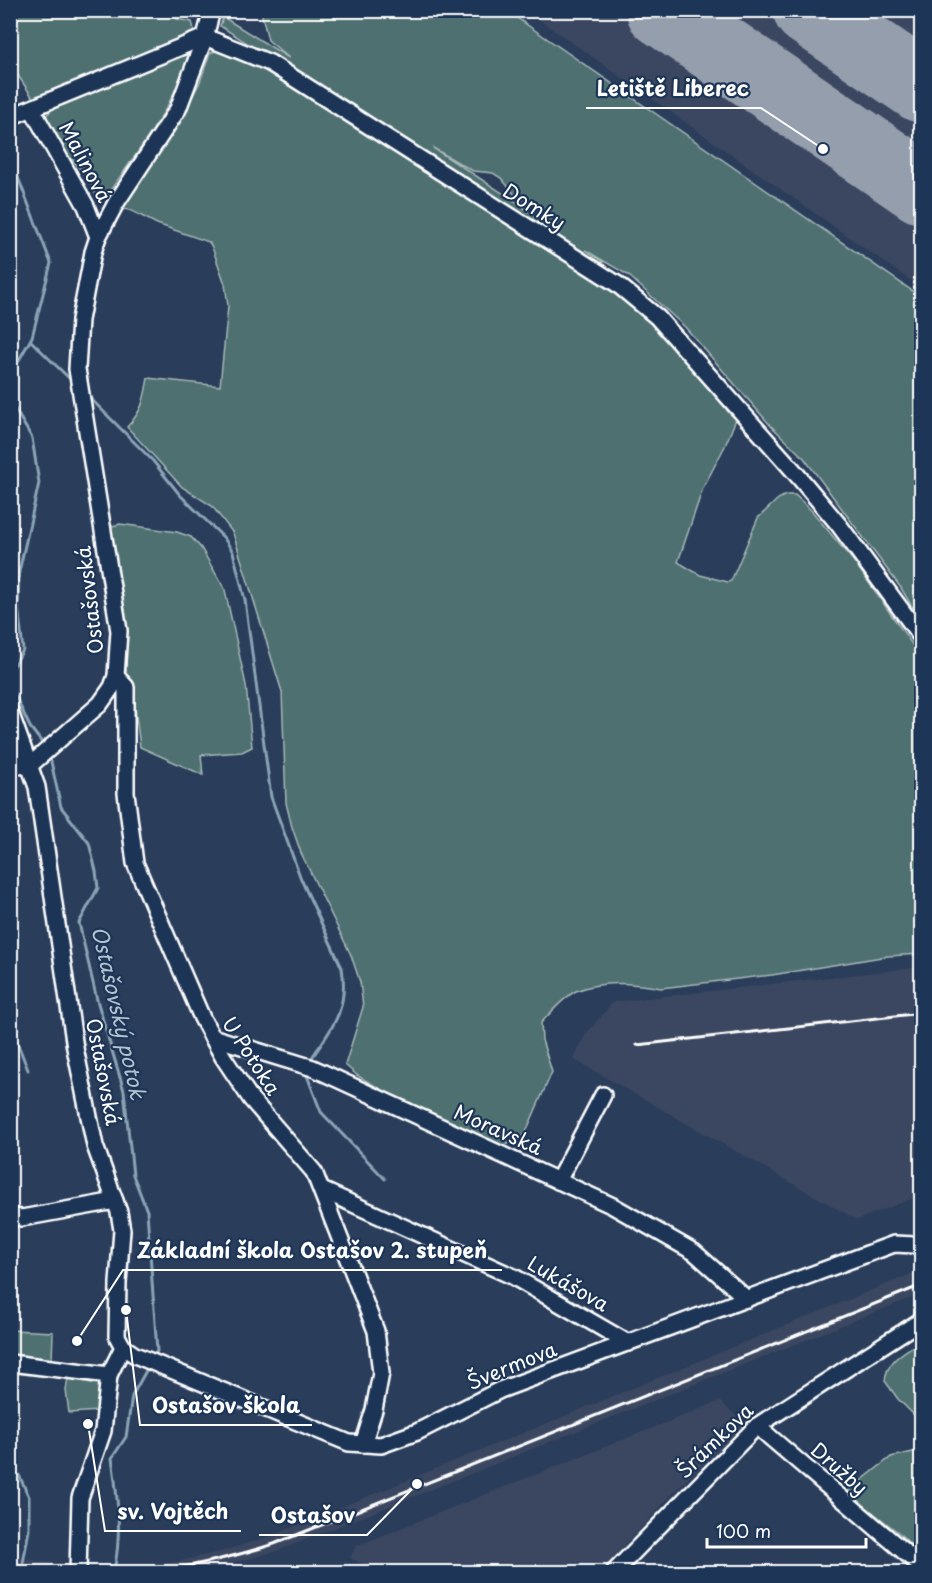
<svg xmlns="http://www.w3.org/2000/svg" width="932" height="1583" font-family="'Playpen Sans',sans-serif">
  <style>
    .built { fill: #3a4660 }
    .green { fill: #4f7071; stroke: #a7b8b8; stroke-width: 1.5; fill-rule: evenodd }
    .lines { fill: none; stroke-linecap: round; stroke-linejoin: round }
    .stream { stroke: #8ba5b6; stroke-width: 3 }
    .runway { stroke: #949ead; stroke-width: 72 }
    .minor-casing { stroke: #fff; stroke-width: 20 }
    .minor { stroke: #1d3557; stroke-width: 15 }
    .rail { stroke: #fff; stroke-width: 3 }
    .labels { text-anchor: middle; stroke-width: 4.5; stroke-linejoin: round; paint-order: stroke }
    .street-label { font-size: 20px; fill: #fff; stroke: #1d3557 }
    .water-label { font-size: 21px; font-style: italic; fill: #b2c3ce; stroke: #1d3557 }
    .leader { fill: none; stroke: #fff; stroke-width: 2 }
    .callout-dot { fill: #fff; stroke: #1d3557; stroke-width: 2 }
    .callout-label { font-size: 21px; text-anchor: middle; font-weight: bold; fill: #fff; stroke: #1d3557; stroke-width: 4.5; stroke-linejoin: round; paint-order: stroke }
  </style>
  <rect width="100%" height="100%" fill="#2a3d5b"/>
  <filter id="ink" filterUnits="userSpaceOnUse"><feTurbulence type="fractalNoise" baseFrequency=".0167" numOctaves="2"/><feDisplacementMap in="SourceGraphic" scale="12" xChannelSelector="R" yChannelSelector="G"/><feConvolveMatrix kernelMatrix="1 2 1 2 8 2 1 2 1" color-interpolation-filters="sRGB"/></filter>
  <g filter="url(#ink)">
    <g class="built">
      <path d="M527 11H921V288Z"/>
      <path d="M921 967V1195L857 1220 573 1059 586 1034 613 1002Z"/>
      <path d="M921 1270V1294L277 1551 200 1572H11L10 1557 70 1565H147L180 1561 219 1552 271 1536Z"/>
      <path d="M720 1401 745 1424 678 1488 600 1572H379L350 1558 356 1546Z"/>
    </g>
    <g class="green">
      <path d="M10 11H175L179 16 177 19 192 22 195 33 35 101 11 65Z"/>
      <path d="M261 11H507L921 297 922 555C919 563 921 604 921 617L911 605 901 588 804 458 771 426 685 327 628 275 585 250 603 262 599 265 220 26 223 17 289 58 268 40ZM433 148 473 171 493 173 501 178 529 212 515 201Z"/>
      <path d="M218 50 249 62 274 76 541 244 620 297 661 332 704 380 729 413 736 419 725 446 703 488 678 562 700 575 728 582 731 581 758 518 778 499 786 495H795L811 510 855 563 921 657V954L888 956 772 975 661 988C635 983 601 980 576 991 563 998 551 1012 541 1023L542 1040 552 1072 525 1134 517 1141 501 1146 408 1105 358 1076 345 1065 363 1007 360 982 351 955 301 853 292 827 286 803 282 692 233 533 212 506 182 487 127 427C143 410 144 400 148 378L220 386 228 306 225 284 212 247 209 242 157 224 130 210 122 209 183 115 200 82 210 53Z"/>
      <path d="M182 54 190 57C171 109 141 148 109 192L97 197 89 179 68 155 46 116 56 104Z"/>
      <path d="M120 524 177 532 191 537 201 548 225 590 246 685 252 747 242 752 201 755 203 775 140 747 132 684 126 674V639L111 531 112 526Z"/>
      <path d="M11 1330 53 1332 52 1360 11 1359Z"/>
      <path d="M921 1341V1422L898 1399 885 1381C886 1360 906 1351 921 1341Z"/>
      <path d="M68 1378 101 1385 99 1411 69 1413 66 1390Z"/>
      <path d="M921 1447V1555L899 1533 847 1492 891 1457 913 1452Z"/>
    </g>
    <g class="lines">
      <g class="stream">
        <path d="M10 163 14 167 51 263 32 337 10 376"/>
        <path d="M31 341 73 382"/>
        <path d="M10 394 12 404 32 438 39 483 19 572 18 606 23 650 10 672"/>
        <path d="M89 397 153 461 180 495 224 538 233 552 245 600 271 797 301 879 342 968C349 1011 331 1029 309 1062"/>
        <path d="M10 685 30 727 43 744"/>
        <path d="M50 757 61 807 89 843 96 871 98 888 79 923 97 1000 124 1091 133 1175 147 1211 157 1351 153 1359"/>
        <path d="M10 914C22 931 16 950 10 969"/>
        <path d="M10 1024 28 1070"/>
        <path d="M306 1073 321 1112 385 1179"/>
        <path d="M12 1460 29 1497V1530L23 1563"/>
        <path d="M115 1565C122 1529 117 1494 112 1458L126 1437 132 1396 148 1367"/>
      </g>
      <g class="runway">
        <path d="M662 10 922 188"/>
        <path d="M809 10 922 87"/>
      </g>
      <g class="minor-casing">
        <g id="minor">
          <path d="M32 109 86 206 98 237"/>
          <path d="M10 117 205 37 270 63 617 284 657 317 793 470 839 525 922 638"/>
          <path d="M116 676 126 687V793L135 863 202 1018 223 1057 251 1099 314 1172 376 1331 381 1373 374 1410 363 1444"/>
          <path d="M10 712 37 787 75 1048 95 1146 119 1212 122 1230 118 1283 117 1336 123 1347 135 1355 349 1443 381 1445 417 1432 500 1390 894 1244 915 1245 922 1248"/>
          <path d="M10 762 28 767"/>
          <path d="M28 767 100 704 112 687 116 676 119 631 77 369 80 320 93 252 98 237 116 203 178 109 205 37 212 10"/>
          <path d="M212 1037 313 1068 613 1206 694 1252 747 1299"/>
          <path d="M558 1181 603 1095"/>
          <path d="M322 1190 514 1277 628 1343"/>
          <path d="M14 1217 22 1218 115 1201"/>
          <path d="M10 1363 109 1375"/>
          <path d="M757 1426 922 1567"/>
          <path d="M78 1572 80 1498 103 1431 109 1375 123 1347"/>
          <path d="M614 1572 757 1426 922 1320"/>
        </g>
      </g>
      <use href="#minor" class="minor"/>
      <g class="rail">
        <path d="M637 1045 922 1013"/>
        <path d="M10 1565 67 1572"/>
        <path d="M150 1572C193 1567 233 1557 274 1544L922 1285"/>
      </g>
    </g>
  </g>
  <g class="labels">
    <g class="street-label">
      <text transform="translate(85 162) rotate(62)" y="7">Malinová</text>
      <text transform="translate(534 207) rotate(32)" y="7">Domky</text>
      <text transform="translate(90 600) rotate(-97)" y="7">Ostašovská</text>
      <text transform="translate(251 1056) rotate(57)" y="7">U Potoka</text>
      <text transform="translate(103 1072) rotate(79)" y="7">Ostašovská</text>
      <text transform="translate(498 1130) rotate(24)" y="7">Moravská</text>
      <text transform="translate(568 1284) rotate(30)" y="7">Lukášova</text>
      <text transform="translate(512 1366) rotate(-22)" y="7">Švermova</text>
      <text transform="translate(715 1441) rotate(-44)" y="7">Šrámkova</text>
      <text transform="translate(839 1469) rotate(41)" y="7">Družby</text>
    </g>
    <g class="water-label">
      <text transform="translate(118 1013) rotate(77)" y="7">Ostašovský potok</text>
    </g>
  </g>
  <path class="leader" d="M823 149L761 108H586M77 1341L123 1270H502M126 1310L140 1425H312M88 1424L105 1531H241M417 1484L367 1535H259"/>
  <g class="callout-dot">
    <circle cx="823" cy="149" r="6"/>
    <circle cx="77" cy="1341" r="6"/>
    <circle cx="126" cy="1310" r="6"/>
    <circle cx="88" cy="1424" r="6"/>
    <circle cx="417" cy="1484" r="6"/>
  </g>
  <g class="callout-label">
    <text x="673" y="96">Letiště Liberec</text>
    <text x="312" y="1258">Základní škola Ostašov 2. stupeň</text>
    <text x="226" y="1413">Ostašov škola</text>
    <text x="173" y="1519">sv. Vojtěch</text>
    <text x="313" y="1523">Ostašov</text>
  </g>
  <rect width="932" height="1583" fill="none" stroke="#1d3557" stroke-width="36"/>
  <rect x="18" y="18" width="896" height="1547" fill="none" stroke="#fff" stroke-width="2" filter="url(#ink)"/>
  <path d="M707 1538v9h159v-9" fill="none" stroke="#ffffff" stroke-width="3"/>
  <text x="716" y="1538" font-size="18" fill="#ffffff" stroke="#1d3557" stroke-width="4.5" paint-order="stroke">100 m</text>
</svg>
